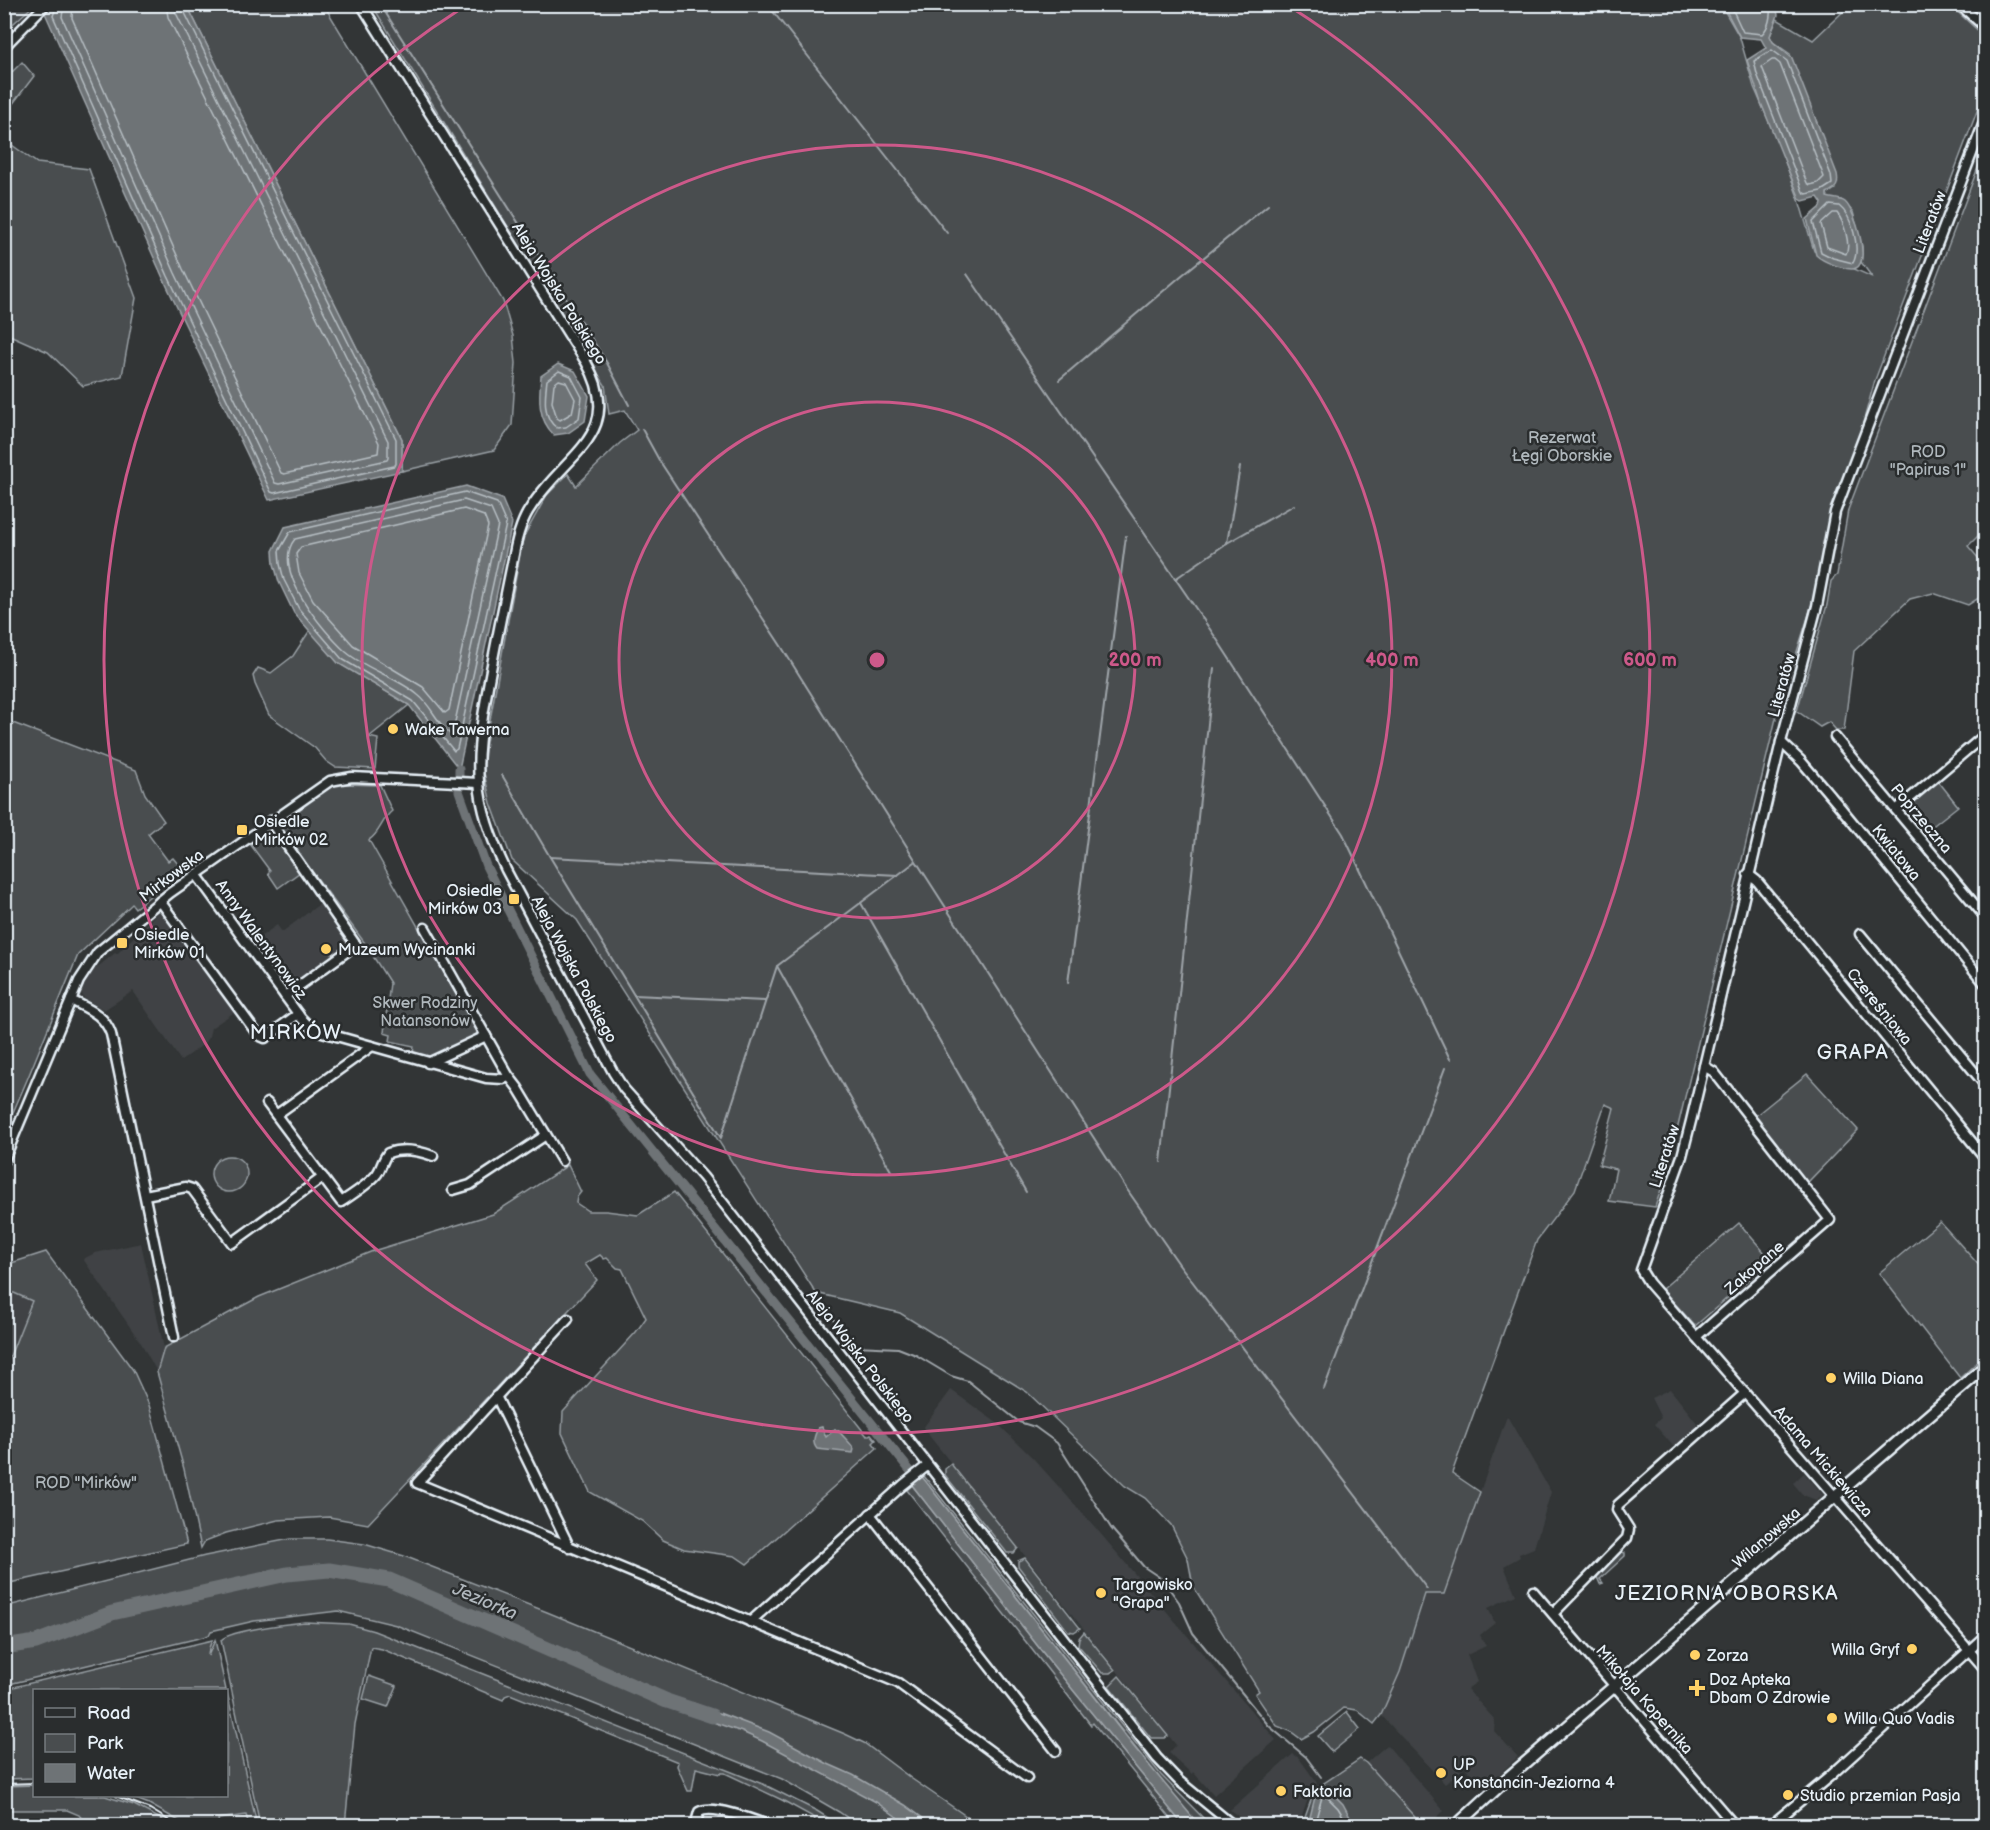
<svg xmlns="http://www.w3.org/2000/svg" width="1990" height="1830" font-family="'Balsamiq Sans',sans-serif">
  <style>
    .built { fill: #3f4244 }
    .green { fill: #494d4f; stroke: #989fa4; stroke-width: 1.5 }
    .water { fill: #6e7376; stroke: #9fa5aa; stroke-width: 1.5 }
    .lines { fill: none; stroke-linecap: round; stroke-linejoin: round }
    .shore { stroke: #b7bfc4; stroke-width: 1.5 }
    .stream { stroke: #9fa5aa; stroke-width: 2 }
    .canal { stroke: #6e7376; stroke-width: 9 }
    .river { stroke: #6e7376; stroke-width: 15 }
    .minor-casing { stroke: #e8f1f8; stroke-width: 13 }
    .major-casing { stroke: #e8f1f8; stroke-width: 15 }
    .minor { stroke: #2a2d2e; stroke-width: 8 }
    .major { stroke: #2a2d2e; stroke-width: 10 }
    .rail { stroke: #e8f1f8; stroke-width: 2 }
    .ring { fill: none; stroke: #cd598a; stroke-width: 3 }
    .poi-dot { fill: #ffd166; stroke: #2a2d2e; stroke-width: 2 }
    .labels { text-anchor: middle; stroke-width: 5; stroke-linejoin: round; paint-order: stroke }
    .street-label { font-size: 16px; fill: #e8f1f8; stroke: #2a2d2e }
    .park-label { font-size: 16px; fill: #b0b8bd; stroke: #2a2d2e }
    .poi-label { font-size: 16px; fill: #e8f1f8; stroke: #2a2d2e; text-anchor: start }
    .water-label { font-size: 18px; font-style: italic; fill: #b1b8be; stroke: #2a2d2e }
    .quarter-label { font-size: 20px; letter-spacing: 1.5px; fill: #e8f1f8; stroke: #2a2d2e }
    .centre { fill: #cd598a; stroke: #2a2d2e; stroke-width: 3 }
    .ring-label { font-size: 18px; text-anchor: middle; font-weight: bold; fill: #cd598a; stroke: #2a2d2e; stroke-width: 5; stroke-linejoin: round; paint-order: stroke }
  </style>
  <rect width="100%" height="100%" fill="#323536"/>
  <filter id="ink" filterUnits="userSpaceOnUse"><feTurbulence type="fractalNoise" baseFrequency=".0167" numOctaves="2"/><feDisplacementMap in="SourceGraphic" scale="12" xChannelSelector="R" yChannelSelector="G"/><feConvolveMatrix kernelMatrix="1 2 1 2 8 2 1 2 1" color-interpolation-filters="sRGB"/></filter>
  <g filter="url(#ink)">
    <g class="built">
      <path d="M322 902 350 940 348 944 290 985H285L253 942 277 925 282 932Z"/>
      <path d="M158 912 161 913 185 944 184 949 188 954 193 950 236 1011 211 1028 209 1036 204 1044 181 1061 133 991 104 1010 84 998 81 993 93 968 95 969 115 953 117 954Z"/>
      <path d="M141 1243 164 1348 157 1372 141 1343 83 1259 95 1253Z"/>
      <path d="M5 1289 32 1301 5 1369Z"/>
      <path d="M1670 1389 1697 1423 1696 1429 1677 1446H1673L1654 1424 1661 1418 1651 1398Z"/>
      <path d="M951 1390 997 1423 1033 1458 1094 1526 1276 1740 1214 1795 1193 1772 1192 1774 1169 1753 1176 1745 923 1428Z"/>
      <path d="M1507 1416 1551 1492 1534 1548 1519 1554 1520 1557 1504 1566 1516 1595 1488 1608 1495 1623 1480 1635 1486 1646 1467 1655 1477 1682 1467 1689 1495 1720 1494 1731 1518 1757 1484 1788 1465 1767 1445 1784 1381 1715 1400 1672 1426 1593H1444Z"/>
      <path d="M1804 1473 1823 1495 1816 1500 1803 1495 1793 1483Z"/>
      <path d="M1387 1745 1444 1811 1428 1825H1422L1366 1763Z"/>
      <path d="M1293 1754 1299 1758 1317 1783 1310 1793 1299 1825H1250L1230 1810Z"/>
      <path d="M1792 1812 1803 1825 1776 1826Z"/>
    </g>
    <g class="green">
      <path d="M5 4H34V5L5 31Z"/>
      <path d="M187 5H324L503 301 513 336 516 363 512 425 494 450 402 471V439Z"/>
      <path d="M372 5H1721L1740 38 1754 87 1779 145 1799 200 1814 251 1872 277 1861 262 1862 247 1853 212 1841 200 1829 199 1826 195 1835 189 1790 54 1773 42 1770 36 1777 19 1813 40 1850 5H1950L1985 37V90L1875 380 1810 611 1777 714 1667 1172 1655 1207 1609 1201 1616 1169 1599 1165 1614 1108 1605 1104 1575 1190 1537 1240 1452 1473 1480 1492 1444 1594H1425L1400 1672 1381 1715 1374 1724 1357 1710 1344 1708 1314 1732 1301 1739 1290 1731 1277 1726 1255 1694 1259 1691 1193 1586 1188 1559 1171 1525 1145 1498 1125 1486 1027 1392 900 1313 816 1293 577 920 512 860 491 803 483 769 486 742 523 538 547 495 568 474 576 486 620 443 637 430 625 410 609 414 605 385Z"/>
      <path d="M22 62 34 76 5 114V79Z"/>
      <path d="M5 140 37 163 89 169 136 298 122 376 83 386 48 352 5 333Z"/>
      <path d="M1985 149 1986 528 1968 546 1985 566V594L1968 605 1933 593 1910 599 1854 651 1844 730H1836L1829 722 1820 727 1797 711 1827 605 1831 581 1837 575 1848 510Z"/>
      <path d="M310 630 338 663 409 705 369 737 378 739 375 769 335 767 326 761 315 748 269 715 255 684 253 676 258 668 271 673 293 656Z"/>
      <path d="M5 720 136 770 145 794 164 821 148 834 168 861 173 858 183 870 135 908 132 904 78 955 27 1080 5 1131Z"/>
      <path d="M1939 782 1958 806 1925 832 1905 808Z"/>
      <path d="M341 784 380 785 392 811C382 819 380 833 369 840L477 1031 476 1038 430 1058 413 1054 414 1046 390 1041 391 1035 384 1033 390 983 364 942 278 825C295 812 321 787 341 784Z"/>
      <path d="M267 832H270L300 872 278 888 268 873 270 871 250 844Z"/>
      <path d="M1807 1074 1858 1130 1807 1183 1755 1116Z"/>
      <circle cx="229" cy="1174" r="18"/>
      <path d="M568 1165 581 1192 577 1197 576 1203 588 1211H606L638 1215 674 1192 867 1436 871 1434 876 1440 873 1443 877 1448 747 1564 735 1556 684 1549 663 1540 642 1521 590 1492 562 1433 563 1412 636 1332 646 1318 622 1269 617 1268 607 1258 604 1259 600 1255 585 1264 597 1280 368 1524 329 1517 278 1520 226 1533 205 1541 201 1548 184 1469 157 1372 164 1348 259 1297 373 1251 493 1214Z"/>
      <path d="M1940 1222 1985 1272V1355L1960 1378 1879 1273Z"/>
      <path d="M1739 1223 1771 1260 1695 1326 1662 1289Z"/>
      <path d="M46 1252 133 1370 149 1405 187 1544 5 1584V1369L32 1301 5 1289V1265Z"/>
      <path d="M951 1464 1018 1548 1014 1553H1007L1004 1549 945 1475V1469Z"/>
      <path d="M924 1476 1161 1775 1210 1825H1199L1174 1797 922 1477Z"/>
      <path d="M912 1485 1051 1663 1183 1825H1176L1093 1723 1091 1725 907 1490Z"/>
      <path d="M290 1539H327L364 1544 404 1556 547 1612 845 1734 864 1743 912 1779 979 1825H858L839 1812 782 1779 396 1625 338 1611 254 1621 211 1631 209 1635 203 1637 5 1685 4 1607 205 1556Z"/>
      <path d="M1620 1551 1625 1553V1556L1600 1579 1603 1583 1600 1584 1596 1575Z"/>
      <path d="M1025 1558 1080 1628 1074 1632 1068 1631 1018 1566V1561Z"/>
      <path d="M305 1622 349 1624 374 1631 765 1785 817 1811 839 1825H813L815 1818 782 1800 725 1773H720V1774L696 1768 692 1791H688L677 1766 678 1762 510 1694 505 1696 503 1700 382 1649 371 1647 355 1724 345 1825H260L221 1640C232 1629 288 1624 305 1622Z"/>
      <path d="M1084 1632 1115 1670 1110 1673H1102L1078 1645 1079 1638Z"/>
      <path d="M212 1640 209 1648 208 1656 215 1640 226 1690H34V1778L5 1779V1689Z"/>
      <path d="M369 1676 397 1686 388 1707 363 1699Z"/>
      <path d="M1119 1676 1168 1736 1165 1738H1151L1109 1686Z"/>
      <path d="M227 1692 257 1825H249L246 1815 218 1819 219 1825H186L149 1804 128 1796H226Z"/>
      <path d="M1347 1712 1360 1729 1332 1752 1318 1736Z"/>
      <path d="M1360 1759 1366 1763 1422 1825 1302 1826 1315 1789Z"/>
      <path d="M34 1785V1796H105L134 1805 172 1825H87L79 1815 67 1810H5V1786Z"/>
    </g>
    <g class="water">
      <path d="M53 5H187L402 439V471L269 500 163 278 45 13Z"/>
      <path d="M1723 5H1776L1778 15 1770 36 1773 42 1792 58 1837 174C1839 185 1837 188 1827 193V197C1833 199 1840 198 1845 202 1855 211 1871 261 1856 268 1851 271 1842 267 1837 266 1829 263 1822 261 1816 255L1807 219 1821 207 1822 203 1818 197 1803 201 1800 199 1761 103 1747 60 1766 48 1761 39 1740 37Z"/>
      <path d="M558 364 575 371 589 396 585 421 568 433 554 435C537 418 539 398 541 376Z"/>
      <path d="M466 486 502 499 512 523 459 769 409 705 338 663 294 613 279 582 274 564 273 551 285 527Z"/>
      <path d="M822 1427 826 1437 834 1430H838C843 1437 851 1443 854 1449L853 1453 817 1449C811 1442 815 1435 818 1428Z"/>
      <path d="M922 1477 1134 1747 1199 1825H1183L1051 1663 912 1485Z"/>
      <path d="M693 1703 769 1732 828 1764 853 1775 905 1805 932 1825H908L876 1802 762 1741 742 1732 695 1716Z"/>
      <path d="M1324 1785 1343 1804 1351 1819 1358 1825H1308L1317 1789Z"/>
    </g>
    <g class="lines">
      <g class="shore">
        <path d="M57 4 53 16 168 276 271 492 274 493 394 466 396 464V439L183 9 182 4"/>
        <path d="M64 4 62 17 175 273 275 483 279 484 387 460 388 458V441L176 13 175 4"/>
        <path d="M73 4 72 18 183 269 281 473 284 474 378 453 379 443 168 17 166 4"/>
        <path d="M1730 4 1743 32 1762 34C1770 26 1771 15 1770 4"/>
        <path d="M1772 50 1787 61 1831 175 1832 184 1821 191 1806 194 1803 192 1757 74 1754 61Z"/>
        <path d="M1772 60H1775L1780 64 1824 177 1818 183 1810 185 1807 183 1762 67Z"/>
        <path d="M1830 205 1839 206C1852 216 1861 248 1853 263L1833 258 1821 252 1813 222Z"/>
        <path d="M1833 213H1837C1844 222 1851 245 1846 254L1827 247 1821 224Z"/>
        <path d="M559 371 571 376 582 397 579 418 566 427 557 428C542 418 545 396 547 380Z"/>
        <path d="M559 380 566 382 575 399 572 413 560 420 557 418 552 402 554 384Z"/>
        <path d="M465 492 497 503 506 524 457 749 454 751 413 701 342 659 299 609 284 580 280 564 279 551 290 532Z"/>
        <path d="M464 500 491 509 498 525 453 731 450 734C437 723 431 705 418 695 397 677 367 670 346 652 323 631 270 569 295 539Z"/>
        <path d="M464 509 484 516 488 526 449 710 445 713 423 687 353 645 313 600 299 573 296 554 301 547Z"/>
        <path d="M1314 1826 1322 1797 1325 1795 1338 1808 1349 1826"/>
      </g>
      <g class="stream">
        <path d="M380 4 607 363 629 405"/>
        <path d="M767 4 947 233"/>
        <path d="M967 274 1218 641 1343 834 1450 1059"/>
        <path d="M1059 380 1181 276 1268 205"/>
        <path d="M642 429 659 460 781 646 916 861 1126 1188 1179 1264 1427 1589"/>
        <path d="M1227 543 1240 467"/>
        <path d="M1175 579 1227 543 1294 505"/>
        <path d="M502 775 550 857 721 1138 777 966 915 862"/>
        <path d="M550 857 898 875"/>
        <path d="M861 903 1026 1192"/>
        <path d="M777 966 891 1171"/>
        <path d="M1068 983 1126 536"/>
        <path d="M634 995 765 1001"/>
        <path d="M1161 1162 1214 668"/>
        <path d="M828 1313 856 1346 898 1348 916 1355 951 1376 968 1381 1019 1422 1035 1427 1057 1443 1111 1528 1144 1567 1162 1579 1179 1602 1193 1633 1269 1726 1306 1757 1321 1777"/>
        <path d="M1324 1389 1445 1068"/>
      </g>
      <path class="canal" d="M459 769V791L486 866 590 1074 925 1489"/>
      <path class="river" d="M4 1647 36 1642 112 1613 287 1574 329 1570 389 1580 667 1701 712 1716"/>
      <g class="minor-casing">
        <g id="minor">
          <path d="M361 4 586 362C627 435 564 454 531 507 521 521 517 537 514 554 505 598 496 642 488 686 483 717 476 750 479 782 481 812 493 843 506 870L613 1072 624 1089 703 1177 1157 1758 1179 1781 1234 1826"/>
          <path d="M1959 4 1986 28"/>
          <path d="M4 47 46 4"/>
          <path d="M1986 117 1835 512 1817 606 1781 742 1691 1121 1682 1156 1641 1270 1649 1283 1986 1670"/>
          <path d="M1835 737 1986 918"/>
          <path d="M1781 742 1801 761 1841 808 1986 985"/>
          <path d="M1896 810 1986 734"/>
          <path d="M270 821 356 945 285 996"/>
          <path d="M196 874 301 1018 310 1027 322 1032 486 1078 503 1079 509 1077"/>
          <path d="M1748 874 1757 881 1986 1159"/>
          <path d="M160 901 258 1035 265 1038 298 1014"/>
          <path d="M425 928 508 1075 518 1088 562 1161"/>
          <path d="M1860 934 1986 1086"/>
          <path d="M71 1000C88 1009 104 1014 111 1034L174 1337"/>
          <path d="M428 1063 486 1036"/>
          <path d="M267 1103 341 1202C353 1194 368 1185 377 1174 382 1167 382 1160 388 1153 402 1148 419 1151 433 1156"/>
          <path d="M276 1115 372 1046"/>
          <path d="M4 1160 79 981 98 952 170 893 330 781 352 777 479 783"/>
          <path d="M453 1190 470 1185 546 1135"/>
          <path d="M145 1195 186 1187 192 1189 232 1243 323 1177"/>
          <path d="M568 1319 417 1483 898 1683 1027 1778"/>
          <path d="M1696 1337 1830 1220 1714 1072 1704 1066"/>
          <path d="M496 1396 570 1548"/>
          <path d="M870 1514 1056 1751"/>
          <path d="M1533 1591 1735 1826"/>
          <path d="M1553 1614 1627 1538 1629 1529 1617 1510 1618 1505 1745 1393"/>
          <path d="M750 1622 903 1485 927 1466"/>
          <path d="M695 1826 699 1812C713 1804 754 1820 770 1826"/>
          <path d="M1770 1826 1829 1777 1986 1635"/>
        </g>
      </g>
      <g class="major-casing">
        <path id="major" d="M1456 1826 1509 1777 1986 1366"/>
      </g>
      <use href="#minor" class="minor"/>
      <use href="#major" class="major"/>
      <g class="rail">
        <path d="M4 1784 34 1783"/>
        <path d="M116 1796 150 1809 178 1826"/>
      </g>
    </g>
  </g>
  <g class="ring">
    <circle cx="877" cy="660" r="258"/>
    <circle cx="877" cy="660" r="515"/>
    <path d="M1292 8A773 773 0 1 1 462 8"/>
  </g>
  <g class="poi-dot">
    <circle cx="393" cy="729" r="6"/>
    <rect x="236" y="824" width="12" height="12" rx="3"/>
    <rect x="508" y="893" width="12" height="12" rx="3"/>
    <rect x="116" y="937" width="12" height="12" rx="3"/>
    <circle cx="326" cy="949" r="6"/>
    <circle cx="1831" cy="1378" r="6"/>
    <circle cx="1101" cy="1593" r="6"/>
    <circle cx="1912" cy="1649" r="6"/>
    <circle cx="1695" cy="1655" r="6"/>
    <path d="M1694 1679h6v6h6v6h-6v6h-6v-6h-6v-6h6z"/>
    <circle cx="1832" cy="1718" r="6"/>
    <circle cx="1441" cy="1773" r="6"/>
    <circle cx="1281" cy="1791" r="6"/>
    <circle cx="1788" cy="1795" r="6"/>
  </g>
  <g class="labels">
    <g class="street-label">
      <text transform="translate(1929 222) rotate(-69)" y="6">Literatów</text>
      <text transform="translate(560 293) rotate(58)" y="6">Aleja Wojska Polskiego</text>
      <text transform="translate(1781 685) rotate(-75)" y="6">Literatów</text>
      <text transform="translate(1922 818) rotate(50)" y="6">Poprzeczna</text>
      <text transform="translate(1897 852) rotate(51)" y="6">Kwiatowa</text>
      <text transform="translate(171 875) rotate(-37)" y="6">Mirkowska</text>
      <text transform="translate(262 939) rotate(54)" y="6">Anny Walentynowicz</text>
      <text transform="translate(575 969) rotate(62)" y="6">Aleja Wojska Polskiego</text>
      <text transform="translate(1880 1006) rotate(51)" y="6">Czereśniowa</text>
      <text transform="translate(1664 1156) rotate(-72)" y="6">Literatów</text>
      <text transform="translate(1754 1267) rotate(-41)" y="6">Zakopane</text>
      <text transform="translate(861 1356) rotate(52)" y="6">Aleja Wojska Polskiego</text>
      <text transform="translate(1824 1461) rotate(49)" y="6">Adama Mickiewicza</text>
      <text transform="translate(1766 1537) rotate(-41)" y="6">Wilanowska</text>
      <text transform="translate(1645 1699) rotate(49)" y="6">Mikołaja Kopernika</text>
    </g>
    <g class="park-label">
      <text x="1562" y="443">Rezerwat<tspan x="1562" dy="18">Łęgi Oborskie</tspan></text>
      <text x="1928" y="457">ROD<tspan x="1928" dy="18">"Papirus 1"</tspan></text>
      <text x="425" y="1008">Skwer Rodziny<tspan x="425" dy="18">Natansonów</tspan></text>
      <text x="86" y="1488">ROD "Mirków"</text>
    </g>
    <g class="poi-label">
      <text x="405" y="735">Wake Tawerna</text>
      <text x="254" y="827">Osiedle<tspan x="254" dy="18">Mirków 02</tspan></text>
      <text x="502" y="896" text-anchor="end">Osiedle<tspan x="502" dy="18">Mirków 03</tspan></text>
      <text x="134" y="940">Osiedle<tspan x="134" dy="18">Mirków 01</tspan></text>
      <text x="338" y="955">Muzeum Wycinanki</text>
      <text x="1843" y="1384">Willa Diana</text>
      <text x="1113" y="1590">Targowisko<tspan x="1113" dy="18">"Grapa"</tspan></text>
      <text x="1900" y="1655" text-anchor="end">Willa Gryf</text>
      <text x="1707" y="1661">Zorza</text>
      <text x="1709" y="1685">Doz Apteka<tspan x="1709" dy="18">Dbam O Zdrowie</tspan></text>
      <text x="1844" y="1724">Willa Quo Vadis</text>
      <text x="1453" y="1770">UP<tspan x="1453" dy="18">Konstancin-Jeziorna 4</tspan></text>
      <text x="1293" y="1797">Faktoria</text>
      <text x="1800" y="1801">Studio przemian Pasja</text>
    </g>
    <g class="water-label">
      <text transform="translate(485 1601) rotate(23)" y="6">Jeziorka</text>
    </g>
    <g class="quarter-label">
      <text x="296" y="1039">MIRKÓW</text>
      <text x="1853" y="1059">GRAPA</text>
      <text x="1727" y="1600">JEZIORNA OBORSKA</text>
    </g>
  </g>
  <circle cx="877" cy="660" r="9" class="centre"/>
  <g class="ring-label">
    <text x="1135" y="666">200 m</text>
    <text x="1392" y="666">400 m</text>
    <text x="1650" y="666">600 m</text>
  </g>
  <rect width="1990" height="1830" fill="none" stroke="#2a2d2e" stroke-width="24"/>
  <rect x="12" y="12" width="1966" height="1806" fill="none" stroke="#e8f1f8" stroke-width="2" filter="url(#ink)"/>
  <rect x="33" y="1689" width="195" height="108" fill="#2a2d2e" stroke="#767b7f" stroke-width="1.5"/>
  <rect x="45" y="1708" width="30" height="9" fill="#2a2d2e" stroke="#767b7f" stroke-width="1.5"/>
  <text x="87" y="1719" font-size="18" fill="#e8f1f8">Road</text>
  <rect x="45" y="1734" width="30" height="18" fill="#494d4f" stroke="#767b7f" stroke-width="1.5"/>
  <text x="87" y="1749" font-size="18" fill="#e8f1f8">Park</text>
  <rect x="45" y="1764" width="30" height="18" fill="#6e7376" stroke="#767b7f" stroke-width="1.5"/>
  <text x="87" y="1779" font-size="18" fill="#e8f1f8">Water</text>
</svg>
